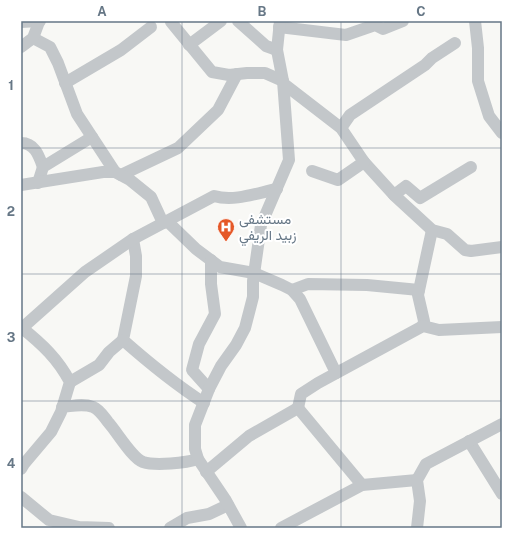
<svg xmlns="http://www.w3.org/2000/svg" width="523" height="549" font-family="'Public Sans',Vazirmatn,sans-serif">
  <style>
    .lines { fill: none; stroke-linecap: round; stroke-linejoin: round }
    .minor { stroke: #c3c7ca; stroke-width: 12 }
    .grid { fill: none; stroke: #667786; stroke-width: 1; stroke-opacity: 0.55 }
    .labels { text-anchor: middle; stroke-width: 4; stroke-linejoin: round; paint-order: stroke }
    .poi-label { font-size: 14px; fill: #667786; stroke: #fff; text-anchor: start }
    .neatline { fill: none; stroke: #667786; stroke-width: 1.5 }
    .grid-label { font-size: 13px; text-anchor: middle; font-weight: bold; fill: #667786 }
  </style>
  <rect width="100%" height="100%" fill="#f8f8f5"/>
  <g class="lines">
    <g class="minor">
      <path d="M238 21 266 46 277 50"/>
      <path d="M475 21 478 48V81L489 116 502 133"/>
      <path d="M21 22 40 21"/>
      <path d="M171 22 212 72 229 75 247 73H265L283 81"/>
      <path d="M279 27 346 35 375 25 383 29 403 21"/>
      <path d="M33 38 50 47 58 63 77 114 115 172"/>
      <path d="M189 45 221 21"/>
      <path d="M21 47 33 38 39 22"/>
      <path d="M65 83 121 50 151 27"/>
      <path d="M284 84 341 128 364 162 394 195 432 230 447 234 465 250 471 251 502 247"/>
      <path d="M341 128 350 115 425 65 432 58 455 43"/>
      <path d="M21 143C35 143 39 156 43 167"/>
      <path d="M312 171 338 180 364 162"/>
      <path d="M121 175 178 148 218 110 237 74"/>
      <path d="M38 183 43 167 92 137"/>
      <path d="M21 185 103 172H115L130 180 151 197 163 223"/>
      <path d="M394 195 406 186 420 198 471 167"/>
      <path d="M167 221 196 249 220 267 254 273 282 285 292 290 300 299 336 373"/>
      <path d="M133 239 136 256V276L123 340C149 363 175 384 204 403"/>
      <path d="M292 290 308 284 367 285 419 290"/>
      <path d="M423 326 424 321 418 295 432 230"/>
      <path d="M21 329 85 272 133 239 214 196C234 202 257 193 277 189"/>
      <path d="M70 382 99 365 109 352 123 340"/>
      <path d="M209 389 192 370 199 344 215 314 211 284V260"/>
      <path d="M62 407C73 406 83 403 93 407 99 409 104 417 108 422 117 432 132 458 143 462 155 466 186 463 198 459"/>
      <path d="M298 408 301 394 318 383 423 326 439 330 502 327"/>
      <path d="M469 441 502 494"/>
      <path d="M21 469 24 464 51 432 61 412 70 382C58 359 42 344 22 328"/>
      <path d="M206 472 249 436 298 408 362 485"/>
      <path d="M21 497 49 520 79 527 109 528"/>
      <path d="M170 528 187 518 209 514 228 505"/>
      <path d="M241 528 225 499 198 459 195 449V425L209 389 221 366 236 345 245 328 253 297V281L261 225 289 160 283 81 277 50 280 21"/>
      <path d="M281 528 362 485 417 480"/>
      <path d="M417 528 420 501 417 480 426 464 502 424"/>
    </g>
  </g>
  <path class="grid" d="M182 21V528M341 21V528M21 148H502M21 274H502M21 401H502"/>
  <defs>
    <g id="hospital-pin" transform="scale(0.9)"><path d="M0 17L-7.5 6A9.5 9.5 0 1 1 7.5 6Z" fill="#e55928" stroke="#fff"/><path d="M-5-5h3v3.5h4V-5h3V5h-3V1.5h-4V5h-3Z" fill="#fff"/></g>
  </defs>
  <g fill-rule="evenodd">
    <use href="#hospital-pin" x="226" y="227"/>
  </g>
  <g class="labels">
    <g class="poi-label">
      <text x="239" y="224">مستشفى<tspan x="239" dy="16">زبيد الريفي</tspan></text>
    </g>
  </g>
  <rect width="523" height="549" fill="none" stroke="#ffffff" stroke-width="44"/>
  <rect x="22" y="22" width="479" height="505" class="neatline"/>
  <g class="grid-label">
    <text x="102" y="16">A</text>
    <text x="262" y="16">B</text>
    <text x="421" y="16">C</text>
    <text x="11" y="90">1</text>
    <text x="11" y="216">2</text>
    <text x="11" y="342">3</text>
    <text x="11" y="468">4</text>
  </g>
</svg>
